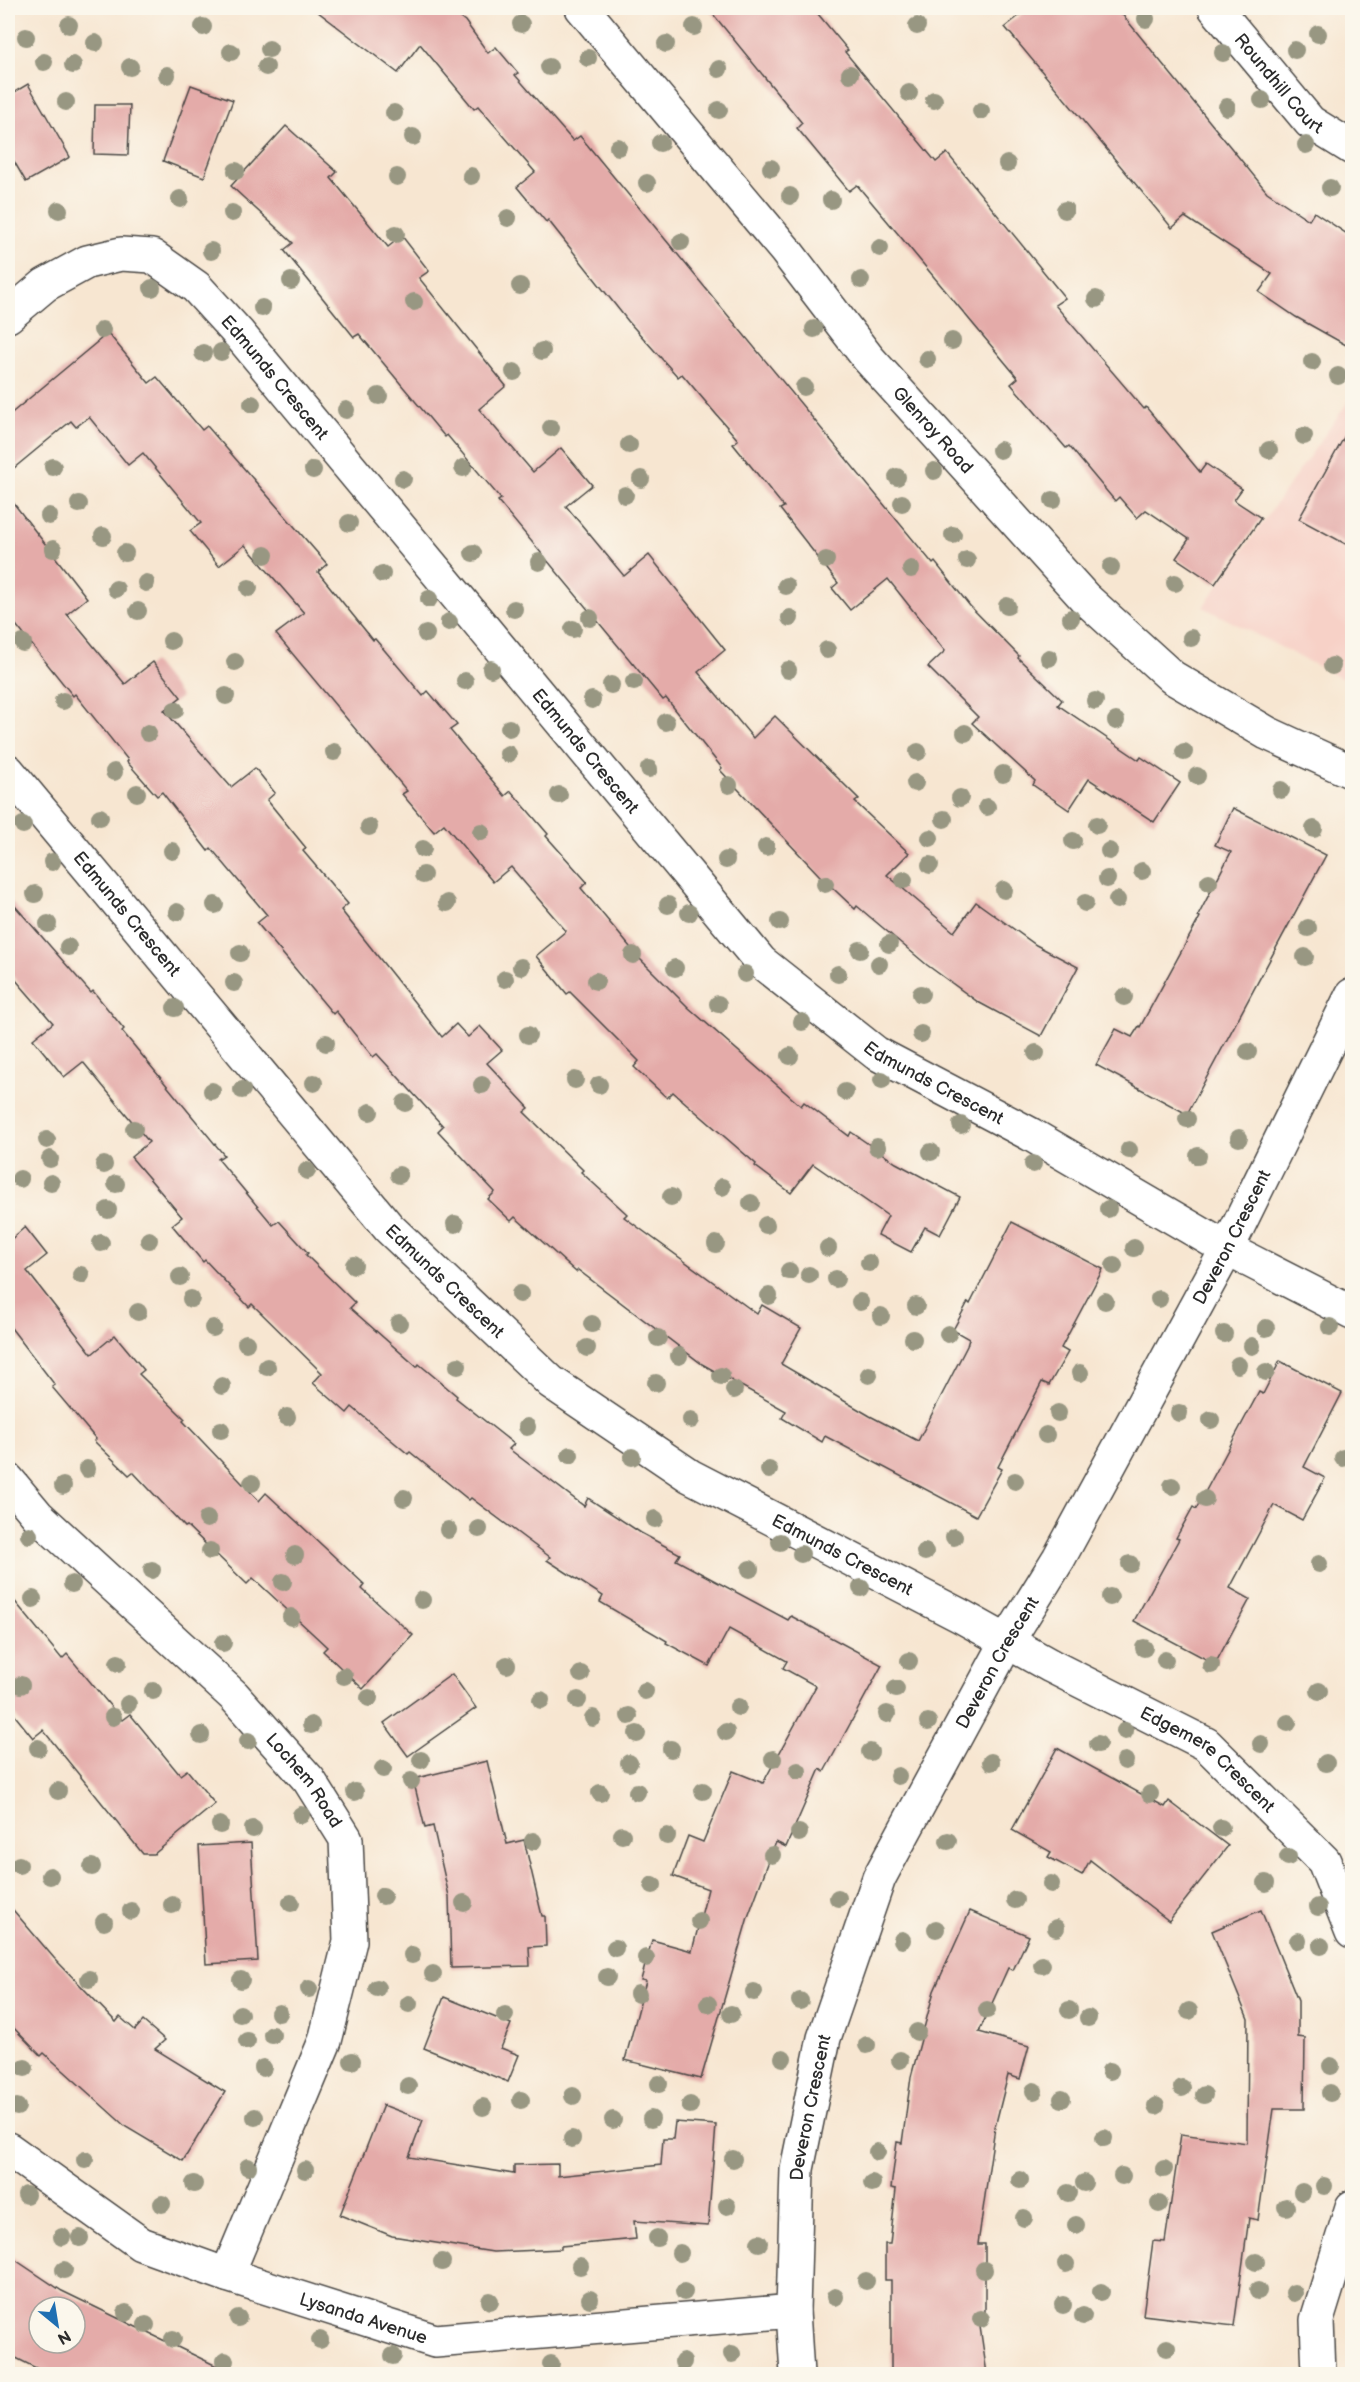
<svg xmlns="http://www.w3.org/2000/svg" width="1360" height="2382" font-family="'Balsamiq Sans',sans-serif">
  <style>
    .built { fill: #f7d1c7 }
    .building { fill: #e4aba9; fill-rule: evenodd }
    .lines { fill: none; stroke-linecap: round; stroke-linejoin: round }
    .street-casing { stroke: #4a4744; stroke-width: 36 }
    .secondary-casing { stroke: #4a4744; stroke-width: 36 }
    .street { stroke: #fff; stroke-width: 33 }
    .secondary { stroke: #fff; stroke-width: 33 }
    .tree { fill: #989782 }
    .labels { text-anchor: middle; stroke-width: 6; stroke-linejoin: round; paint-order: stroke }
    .street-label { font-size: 18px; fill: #2b2b2b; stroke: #fbf7ec }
  </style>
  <rect width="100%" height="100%" fill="#fbf7ec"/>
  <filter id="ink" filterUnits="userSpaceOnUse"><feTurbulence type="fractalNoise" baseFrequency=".0167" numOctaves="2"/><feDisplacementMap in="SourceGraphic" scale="12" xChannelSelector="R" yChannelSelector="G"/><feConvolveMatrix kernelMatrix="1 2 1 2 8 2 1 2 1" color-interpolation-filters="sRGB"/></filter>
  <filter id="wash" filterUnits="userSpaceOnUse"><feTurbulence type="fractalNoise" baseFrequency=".008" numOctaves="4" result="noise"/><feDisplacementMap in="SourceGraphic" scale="24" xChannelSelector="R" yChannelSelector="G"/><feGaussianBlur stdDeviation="1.35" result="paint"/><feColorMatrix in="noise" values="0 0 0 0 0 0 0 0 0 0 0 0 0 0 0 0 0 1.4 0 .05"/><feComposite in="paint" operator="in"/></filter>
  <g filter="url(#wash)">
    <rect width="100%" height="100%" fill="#f7e6d1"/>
    <path class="built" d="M1350 399 1352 400V684L1203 607Z"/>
    <g id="blocks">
      <g class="building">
        <path d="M313 8H447L465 21 488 53 496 47 518 73 515 75 573 141 580 136 933 564 935 562 970 606 1019 656 1018 658 1062 700 1058 705 1139 760 1141 757 1180 783 1154 822 1089 779 1069 810 1033 785 1035 781 972 723 978 717 928 667 945 651 888 579 850 610 832 588 838 583 780 509 784 507 733 444 738 440 682 374 678 377 628 321 548 220 546 222 517 187 535 172 478 106 474 109 420 44 398 73Z"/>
        <path d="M708 8H813L848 50 845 52 936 162 947 153 1065 298 1055 305 1144 409 1146 407 1200 472 1206 464 1242 489 1234 500 1261 518 1215 584 1176 558 1189 539 1146 510 1137 518 1119 497 1115 501 1069 446 1066 448 1011 384 1018 378 899 235 857 185 849 191 797 128 802 123Z"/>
        <path d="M1029 8H1117L1267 192 1309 220 1314 212 1353 238V349L1296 317 1259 292 1272 274 1185 217 1172 228 1005 27Z"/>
        <path d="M28 84 70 157 26 182 8 151V96Z"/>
        <path d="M191 85 233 100 204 177 163 161Z"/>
        <path d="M95 105H130L128 155 94 154Z"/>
        <path d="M286 126 337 172 331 178 388 247 402 236 429 271 419 278 506 386 479 409 533 472 561 448 592 485 566 506 624 576 649 555 725 650 698 672 753 738 775 716 859 799 855 802 909 853 887 875 954 932 976 902 1036 945 1078 967 1041 1036 978 1002 927 965 857 906 855 909 819 875 720 770 722 768 666 698 663 700 498 501 501 499 447 435 445 437 359 334 354 337 284 250 293 243 231 186Z"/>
        <path d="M108 333 149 383 157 377 202 430 207 426 327 564 318 572 373 640 375 639 423 696 428 691 457 725 450 730 505 796 511 791 548 834 546 836 587 882 581 888 640 959 689 1008 801 1106 804 1102 849 1136 851 1132 896 1163 960 1197 940 1235 925 1227 911 1252 878 1235 888 1216 813 1164 791 1193 755 1166 756 1164 673 1092 667 1098 634 1067 639 1061 570 992 567 994 536 956 566 931 511 867 493 882 444 824 434 832 402 794 407 791 276 634 304 613 245 545 219 566 190 531 201 523 143 453 128 465 89 417 76 427 71 421 8 473V416Z"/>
        <path d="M1353 421V548L1299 519Z"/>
        <path d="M8 496 87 598 67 614 125 684 153 662 181 697 164 710 231 787 255 768 275 793 267 800 306 848 303 851 348 904 341 910 442 1037 456 1024 468 1037 480 1026 502 1050 487 1063 529 1108 524 1112 583 1170 581 1172 627 1214 624 1217 757 1314 762 1305 801 1328 781 1364 870 1416 918 1441 967 1346 969 1339 953 1330 968 1302 970 1304 1012 1222 1103 1269 1061 1348 1068 1352 1049 1385 1042 1382 998 1467 1002 1469 976 1516 825 1436 822 1442 782 1418 786 1411 702 1364 578 1270 576 1272 515 1217 511 1221 488 1199 495 1192 438 1131 443 1126 377 1054 373 1057 336 1011 333 1014 257 923 267 915 211 848 208 851 162 792 157 796 127 762 128 760 75 694 73 696 8 615Z"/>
        <path d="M1233 808 1326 855 1187 1114 1096 1065 1116 1029 1132 1037 1139 1026 1140 1027 1200 917 1198 916 1231 852 1215 845Z"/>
        <path d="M8 898 91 993 93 991 124 1029 122 1031 224 1155 218 1159 273 1225 279 1221 308 1253 306 1255 355 1303 350 1308 417 1367 419 1364 457 1396 456 1398 514 1444 509 1449 584 1506 588 1498 641 1533 680 1554 676 1560 788 1620 791 1616 882 1665 824 1772 820 1769 786 1847 776 1842 748 1917 701 2079 625 2060 646 1981 641 1980 652 1940 692 1951 708 1889 673 1876 688 1836 703 1842 733 1771 763 1783 816 1686 783 1668 787 1661 729 1629 709 1666 666 1643 667 1641 600 1602 603 1596 547 1560 550 1557 471 1498 469 1500 410 1452 408 1454 352 1407 347 1413 313 1383 322 1373 252 1304 249 1307 205 1260 203 1262 172 1225 182 1217 131 1157 149 1142 83 1062 64 1077 33 1039 53 1023 8 971Z"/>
        <path d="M25 1227 47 1255 27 1271 92 1354 115 1335 144 1370 139 1374 185 1419 183 1421 259 1501 266 1493 365 1585 362 1589 413 1635 363 1689 323 1651 327 1647 253 1578 247 1584 187 1526 185 1527 133 1472 129 1475 94 1441 96 1439 52 1387 55 1385 8 1324V1242Z"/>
        <path d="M1280 1361 1342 1393 1304 1467 1325 1478 1302 1520 1274 1505 1230 1588 1250 1599 1215 1664 1134 1621 1179 1539 1176 1538 1193 1507 1196 1509 1259 1392 1263 1394Z"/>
        <path d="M8 1593 62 1659 67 1654 122 1720 130 1714 180 1775 187 1770 215 1804 154 1854H143L43 1730 33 1738 8 1707Z"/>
        <path d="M452 1674 476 1708 408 1756 384 1723Z"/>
        <path d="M1057 1748 1165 1807 1169 1801 1228 1846 1169 1921 1090 1860 1082 1875 1048 1857 1051 1852 1012 1830Z"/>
        <path d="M487 1761 507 1844 524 1840 542 1916H545L546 1946 529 1947 530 1966 451 1968 449 1896 433 1826 425 1828 413 1779Z"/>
        <path d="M251 1843 258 1961 206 1964 199 1846Z"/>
        <path d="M8 1904 54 1958 116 2022 120 2017 135 2030 143 2021 165 2040 155 2049 225 2092 183 2161 126 2127 44 2053 41 2056 8 2022Z"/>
        <path d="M1261 1910 1298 2001V2037L1305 2038 1304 2109H1274L1258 2220 1249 2218 1234 2326 1143 2315 1153 2241 1165 2242 1181 2134 1247 2143 1248 2019 1212 1931Z"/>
        <path d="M970 1911 1029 1936 1013 1970 1008 1968 979 2032 1029 2046 1020 2079 1008 2075 995 2127 978 2244H985V2313H978L987 2374H891V2280H885V2244H890L896 2189 891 2188 897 2142 902 2143 911 2077 934 1991Z"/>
        <path d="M444 1997 511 2024 501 2048 519 2055 508 2082 424 2048Z"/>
        <path d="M383 2105 423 2120 409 2157 514 2174V2165L558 2164V2176L661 2165 663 2139H673L675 2122 716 2125 708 2226 634 2221 636 2239 561 2246V2249L493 2252 392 2236 340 2215Z"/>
        <path d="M8 2255 62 2291 233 2374H48L8 2354ZM39 2307H75V2343H39Z"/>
      </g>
    </g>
  </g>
  <g filter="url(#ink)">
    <use href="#blocks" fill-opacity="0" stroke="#4a4744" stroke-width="1.5"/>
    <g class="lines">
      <g class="street-casing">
        <g id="street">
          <path id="s1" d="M1215 8 1310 122 1352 148"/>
          <path id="s2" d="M8 316 45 285 87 262 121 254 152 256 196 287 239 334 761 962 876 1053 1030 1134 1227 1249 1352 1313"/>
          <path id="s3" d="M8 771 389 1228 551 1382 690 1476 961 1616 1051 1666 1206 1744 1324 1861 1352 1932"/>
          <path id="s4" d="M8 1480 38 1516 234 1696 309 1780 346 1839 350 1941 325 2041 227 2275"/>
          <path id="s5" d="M8 2149 141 2244 227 2275 435 2341 793 2311"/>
          <path d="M1319 2374 1317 2320 1352 2207"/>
        </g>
      </g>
      <g class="secondary-casing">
        <g id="secondary">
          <path id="s6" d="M582 8 786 251 868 358 1085 598 1172 677 1267 733 1352 772"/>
          <path id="s7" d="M797 2374 793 2311 797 2169 824 2038 879 1878 1007 1642 1059 1558 1227 1249 1352 995"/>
        </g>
      </g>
      <use href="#street" class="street"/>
      <use href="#secondary" class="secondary"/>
    </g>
    <g class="tree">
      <circle cx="1146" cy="19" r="9"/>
      <circle cx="521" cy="24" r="9"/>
      <circle cx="69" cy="25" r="9"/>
      <circle cx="917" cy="26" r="9"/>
      <circle cx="203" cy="27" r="9"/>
      <circle cx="694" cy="27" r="9"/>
      <circle cx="1318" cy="34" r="9"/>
      <circle cx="26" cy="37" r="9"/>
      <circle cx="95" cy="43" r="9"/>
      <circle cx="666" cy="44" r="9"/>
      <circle cx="269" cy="49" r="9"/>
      <circle cx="1295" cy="50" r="9"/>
      <circle cx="231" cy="52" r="9"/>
      <circle cx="1223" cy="53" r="9"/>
      <circle cx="588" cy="58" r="9"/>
      <circle cx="44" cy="62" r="9"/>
      <circle cx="73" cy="65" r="9"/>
      <circle cx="130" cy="67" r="9"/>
      <circle cx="266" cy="67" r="9"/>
      <circle cx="549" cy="67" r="9"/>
      <circle cx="719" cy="69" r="9"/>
      <circle cx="850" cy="74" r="9"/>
      <circle cx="167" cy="75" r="9"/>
      <circle cx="909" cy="93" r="9"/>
      <circle cx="934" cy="100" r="9"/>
      <circle cx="1262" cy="100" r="9"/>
      <circle cx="66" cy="102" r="9"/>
      <circle cx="1227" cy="107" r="9"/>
      <circle cx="719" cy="110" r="9"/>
      <circle cx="981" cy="111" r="9"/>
      <circle cx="394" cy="113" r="9"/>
      <circle cx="413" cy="137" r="9"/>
      <circle cx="660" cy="143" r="9"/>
      <circle cx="1306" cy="145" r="9"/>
      <circle cx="618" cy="147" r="9"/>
      <circle cx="1007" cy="164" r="9"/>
      <circle cx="771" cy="168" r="9"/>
      <circle cx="236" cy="171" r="9"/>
      <circle cx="471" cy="176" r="9"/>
      <circle cx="397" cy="177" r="9"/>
      <circle cx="647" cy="183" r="9"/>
      <circle cx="1330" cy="188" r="9"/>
      <circle cx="790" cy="196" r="9"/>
      <circle cx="180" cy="199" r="9"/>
      <circle cx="831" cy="200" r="9"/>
      <circle cx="59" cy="210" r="9"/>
      <circle cx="1065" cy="210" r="9"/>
      <circle cx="232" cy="213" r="9"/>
      <circle cx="508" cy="218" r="9"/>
      <circle cx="396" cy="234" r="9"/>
      <circle cx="681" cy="242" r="9"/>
      <circle cx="880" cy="248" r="9"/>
      <circle cx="211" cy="251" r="9"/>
      <circle cx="861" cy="280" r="9"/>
      <circle cx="291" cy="281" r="9"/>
      <circle cx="520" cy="286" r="9"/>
      <circle cx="152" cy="288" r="9"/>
      <circle cx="1096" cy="299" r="9"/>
      <circle cx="414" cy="302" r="9"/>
      <circle cx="262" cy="308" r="9"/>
      <circle cx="814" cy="329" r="9"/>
      <circle cx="102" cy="330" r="9"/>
      <circle cx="952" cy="341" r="9"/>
      <circle cx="542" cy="351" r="9"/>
      <circle cx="221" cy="352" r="9"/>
      <circle cx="203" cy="353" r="9"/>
      <circle cx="927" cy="359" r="9"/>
      <circle cx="1312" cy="362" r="9"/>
      <circle cx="514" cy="372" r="9"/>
      <circle cx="1338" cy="376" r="9"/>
      <circle cx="804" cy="387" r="9"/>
      <circle cx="379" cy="396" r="9"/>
      <circle cx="252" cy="404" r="9"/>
      <circle cx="346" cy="410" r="9"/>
      <circle cx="551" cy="428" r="9"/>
      <circle cx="1304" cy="436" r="9"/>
      <circle cx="629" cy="445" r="9"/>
      <circle cx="1000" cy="450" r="9"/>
      <circle cx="1269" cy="450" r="9"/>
      <circle cx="53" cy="467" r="9"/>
      <circle cx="463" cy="468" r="9"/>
      <circle cx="313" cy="470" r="9"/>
      <circle cx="934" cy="471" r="9"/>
      <circle cx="897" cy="477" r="9"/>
      <circle cx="403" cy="479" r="9"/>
      <circle cx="641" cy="479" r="9"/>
      <circle cx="625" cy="495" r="9"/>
      <circle cx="1053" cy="500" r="9"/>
      <circle cx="902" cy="503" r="9"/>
      <circle cx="79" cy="504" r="9"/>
      <circle cx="49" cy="516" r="9"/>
      <circle cx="349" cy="523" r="9"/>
      <circle cx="953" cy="535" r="9"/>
      <circle cx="103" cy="536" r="9"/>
      <circle cx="53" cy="549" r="9"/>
      <circle cx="125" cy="553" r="9"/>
      <circle cx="473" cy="553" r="9"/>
      <circle cx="265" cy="555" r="9"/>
      <circle cx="826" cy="560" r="9"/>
      <circle cx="967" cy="560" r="9"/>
      <circle cx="539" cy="562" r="9"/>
      <circle cx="1111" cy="567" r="9"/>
      <circle cx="911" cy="569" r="9"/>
      <circle cx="382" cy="574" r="9"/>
      <circle cx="146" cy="583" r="9"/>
      <circle cx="1175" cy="583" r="9"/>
      <circle cx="786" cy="586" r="9"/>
      <circle cx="249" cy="588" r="9"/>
      <circle cx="116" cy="589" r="9"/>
      <circle cx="429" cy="599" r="9"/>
      <circle cx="1007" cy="606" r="9"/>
      <circle cx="514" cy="609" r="9"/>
      <circle cx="138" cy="611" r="9"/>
      <circle cx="590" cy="618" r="9"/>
      <circle cx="790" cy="618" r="9"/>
      <circle cx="1071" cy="618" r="9"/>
      <circle cx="449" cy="622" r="9"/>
      <circle cx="573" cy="629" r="9"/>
      <circle cx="426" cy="634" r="9"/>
      <circle cx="1191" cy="638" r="9"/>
      <circle cx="171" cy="641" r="9"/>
      <circle cx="23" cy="643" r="9"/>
      <circle cx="827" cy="650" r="9"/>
      <circle cx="1049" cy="658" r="9"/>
      <circle cx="235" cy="662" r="9"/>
      <circle cx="1332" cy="666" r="9"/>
      <circle cx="491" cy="669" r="9"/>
      <circle cx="788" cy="670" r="9"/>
      <circle cx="465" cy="681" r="9"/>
      <circle cx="634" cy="682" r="9"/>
      <circle cx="611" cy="685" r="9"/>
      <circle cx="226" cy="696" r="9"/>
      <circle cx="592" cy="700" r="9"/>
      <circle cx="63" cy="701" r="9"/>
      <circle cx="1095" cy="701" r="9"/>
      <circle cx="175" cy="710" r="9"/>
      <circle cx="1116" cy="721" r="9"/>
      <circle cx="666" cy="722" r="9"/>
      <circle cx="509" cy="728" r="9"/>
      <circle cx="148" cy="733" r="9"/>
      <circle cx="965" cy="733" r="9"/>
      <circle cx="334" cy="752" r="9"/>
      <circle cx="918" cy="752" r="9"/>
      <circle cx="1184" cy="752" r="9"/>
      <circle cx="508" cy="754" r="9"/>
      <circle cx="649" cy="769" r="9"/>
      <circle cx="114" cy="772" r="9"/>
      <circle cx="1003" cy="774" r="9"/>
      <circle cx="1197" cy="776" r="9"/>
      <circle cx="915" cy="783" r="9"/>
      <circle cx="729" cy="785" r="9"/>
      <circle cx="1281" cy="790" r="9"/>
      <circle cx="137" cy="793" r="9"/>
      <circle cx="559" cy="795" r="9"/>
      <circle cx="960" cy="798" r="9"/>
      <circle cx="987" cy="807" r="9"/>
      <circle cx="100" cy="817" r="9"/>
      <circle cx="944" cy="819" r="9"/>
      <circle cx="23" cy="825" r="9"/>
      <circle cx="1097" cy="825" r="9"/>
      <circle cx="369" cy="827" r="9"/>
      <circle cx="1314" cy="829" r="9"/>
      <circle cx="481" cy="832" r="9"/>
      <circle cx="930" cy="838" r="9"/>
      <circle cx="1073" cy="841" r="9"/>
      <circle cx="766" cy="847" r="9"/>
      <circle cx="423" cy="849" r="9"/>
      <circle cx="172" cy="851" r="9"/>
      <circle cx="1109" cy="851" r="9"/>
      <circle cx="726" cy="860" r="9"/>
      <circle cx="52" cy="862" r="9"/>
      <circle cx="930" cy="865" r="9"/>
      <circle cx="1142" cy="871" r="9"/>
      <circle cx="423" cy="875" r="9"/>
      <circle cx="1107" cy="879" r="9"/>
      <circle cx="904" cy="880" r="9"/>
      <circle cx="1209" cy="882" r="9"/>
      <circle cx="825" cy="884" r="9"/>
      <circle cx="1004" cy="890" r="9"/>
      <circle cx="35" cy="894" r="9"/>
      <circle cx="1117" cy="900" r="9"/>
      <circle cx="447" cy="903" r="9"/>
      <circle cx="1085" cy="903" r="9"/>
      <circle cx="215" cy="905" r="9"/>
      <circle cx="668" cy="905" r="9"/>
      <circle cx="177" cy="912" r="9"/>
      <circle cx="689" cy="913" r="9"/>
      <circle cx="780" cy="922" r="9"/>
      <circle cx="48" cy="924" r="9"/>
      <circle cx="1308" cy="928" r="9"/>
      <circle cx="889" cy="944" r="9"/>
      <circle cx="68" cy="947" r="9"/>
      <circle cx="860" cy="950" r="9"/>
      <circle cx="240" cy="953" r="9"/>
      <circle cx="633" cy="955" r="9"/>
      <circle cx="1305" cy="957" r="9"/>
      <circle cx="879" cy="964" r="9"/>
      <circle cx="521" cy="967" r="9"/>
      <circle cx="675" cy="968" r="9"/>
      <circle cx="745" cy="974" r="9"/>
      <circle cx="838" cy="974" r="9"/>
      <circle cx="505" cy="979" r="9"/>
      <circle cx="596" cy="981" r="9"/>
      <circle cx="234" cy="983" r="9"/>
      <circle cx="921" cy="994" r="9"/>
      <circle cx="1124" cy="997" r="9"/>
      <circle cx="718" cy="1004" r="9"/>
      <circle cx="175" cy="1008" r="9"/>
      <circle cx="802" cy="1022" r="9"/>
      <circle cx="921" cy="1034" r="9"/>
      <circle cx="528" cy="1035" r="9"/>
      <circle cx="326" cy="1043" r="9"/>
      <circle cx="1248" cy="1052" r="9"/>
      <circle cx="1036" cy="1053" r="9"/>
      <circle cx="790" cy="1056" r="9"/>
      <circle cx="575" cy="1080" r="9"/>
      <circle cx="882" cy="1080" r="9"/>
      <circle cx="314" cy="1083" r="9"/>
      <circle cx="482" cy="1085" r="9"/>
      <circle cx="599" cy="1085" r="9"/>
      <circle cx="242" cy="1090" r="9"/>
      <circle cx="212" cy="1091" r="9"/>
      <circle cx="845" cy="1092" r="9"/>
      <circle cx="405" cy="1103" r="9"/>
      <circle cx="370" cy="1112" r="9"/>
      <circle cx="1187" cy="1119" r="9"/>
      <circle cx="961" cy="1125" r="9"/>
      <circle cx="134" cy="1129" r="9"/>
      <circle cx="1239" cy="1138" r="9"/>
      <circle cx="47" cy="1140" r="9"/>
      <circle cx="877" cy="1147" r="9"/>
      <circle cx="1129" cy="1150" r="9"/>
      <circle cx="931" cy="1152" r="9"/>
      <circle cx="1198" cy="1156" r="9"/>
      <circle cx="50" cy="1159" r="9"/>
      <circle cx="1033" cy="1164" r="9"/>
      <circle cx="104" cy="1165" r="9"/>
      <circle cx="307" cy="1171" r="9"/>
      <circle cx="399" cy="1175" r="9"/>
      <circle cx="20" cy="1179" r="9"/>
      <circle cx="51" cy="1183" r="9"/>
      <circle cx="116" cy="1184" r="9"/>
      <circle cx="722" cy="1187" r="9"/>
      <circle cx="671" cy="1197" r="9"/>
      <circle cx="751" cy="1203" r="9"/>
      <circle cx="1108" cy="1209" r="9"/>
      <circle cx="108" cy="1210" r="9"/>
      <circle cx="455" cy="1224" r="9"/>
      <circle cx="766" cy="1225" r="9"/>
      <circle cx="149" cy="1240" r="9"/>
      <circle cx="101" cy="1243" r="9"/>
      <circle cx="716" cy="1244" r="9"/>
      <circle cx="828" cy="1248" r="9"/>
      <circle cx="1134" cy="1248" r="9"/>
      <circle cx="869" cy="1263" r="9"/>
      <circle cx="354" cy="1265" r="9"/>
      <circle cx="1114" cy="1266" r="9"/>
      <circle cx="789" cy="1271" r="9"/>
      <circle cx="81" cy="1275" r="9"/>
      <circle cx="809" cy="1275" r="9"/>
      <circle cx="180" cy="1277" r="9"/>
      <circle cx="836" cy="1279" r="9"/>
      <circle cx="520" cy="1294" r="9"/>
      <circle cx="769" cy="1296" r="9"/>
      <circle cx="191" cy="1299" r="9"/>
      <circle cx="1159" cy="1299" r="9"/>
      <circle cx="1105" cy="1301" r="9"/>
      <circle cx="860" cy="1302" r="9"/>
      <circle cx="916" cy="1306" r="9"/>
      <circle cx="138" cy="1312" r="9"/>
      <circle cx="881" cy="1316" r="9"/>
      <circle cx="399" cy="1323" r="9"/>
      <circle cx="592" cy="1324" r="9"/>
      <circle cx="1330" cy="1327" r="9"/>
      <circle cx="213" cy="1328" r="9"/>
      <circle cx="1266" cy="1328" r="9"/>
      <circle cx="948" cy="1334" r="9"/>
      <circle cx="1224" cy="1334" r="9"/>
      <circle cx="658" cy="1338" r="9"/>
      <circle cx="913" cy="1339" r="9"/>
      <circle cx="246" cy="1343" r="9"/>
      <circle cx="1252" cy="1346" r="9"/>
      <circle cx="587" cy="1348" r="9"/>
      <circle cx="679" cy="1356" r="9"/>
      <circle cx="1238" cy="1365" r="9"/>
      <circle cx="458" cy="1366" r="9"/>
      <circle cx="267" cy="1367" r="9"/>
      <circle cx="1266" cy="1372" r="9"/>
      <circle cx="1080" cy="1373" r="9"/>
      <circle cx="869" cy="1375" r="9"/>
      <circle cx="721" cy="1376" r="9"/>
      <circle cx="656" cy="1383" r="9"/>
      <circle cx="222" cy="1386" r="9"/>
      <circle cx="734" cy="1390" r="9"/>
      <circle cx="1058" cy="1413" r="9"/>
      <circle cx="1179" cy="1413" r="9"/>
      <circle cx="287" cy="1417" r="9"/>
      <circle cx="691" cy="1420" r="9"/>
      <circle cx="1211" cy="1420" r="9"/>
      <circle cx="527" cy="1427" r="9"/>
      <circle cx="221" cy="1430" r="9"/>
      <circle cx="1046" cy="1435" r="9"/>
      <circle cx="570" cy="1455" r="9"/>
      <circle cx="632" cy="1457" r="9"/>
      <circle cx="1343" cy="1458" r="9"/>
      <circle cx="87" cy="1469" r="9"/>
      <circle cx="769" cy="1470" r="9"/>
      <circle cx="1015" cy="1481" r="9"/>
      <circle cx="252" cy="1483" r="9"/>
      <circle cx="63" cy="1486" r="9"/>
      <circle cx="1172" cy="1486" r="9"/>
      <circle cx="404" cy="1498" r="9"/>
      <circle cx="1205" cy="1499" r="9"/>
      <circle cx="207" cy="1519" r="9"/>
      <circle cx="655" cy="1519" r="9"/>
      <circle cx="479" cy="1529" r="9"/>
      <circle cx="448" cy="1530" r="9"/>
      <circle cx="29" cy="1535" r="9"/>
      <circle cx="954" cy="1537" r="9"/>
      <circle cx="780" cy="1542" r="9"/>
      <circle cx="210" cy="1551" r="9"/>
      <circle cx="925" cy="1552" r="9"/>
      <circle cx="801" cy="1554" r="9"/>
      <circle cx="295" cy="1555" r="9"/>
      <circle cx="1130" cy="1564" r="9"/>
      <circle cx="1319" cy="1564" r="9"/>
      <circle cx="750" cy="1569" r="9"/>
      <circle cx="152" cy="1570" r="9"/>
      <circle cx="283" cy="1582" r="9"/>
      <circle cx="72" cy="1584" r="9"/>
      <circle cx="861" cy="1588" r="9"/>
      <circle cx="1110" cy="1597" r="9"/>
      <circle cx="33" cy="1599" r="9"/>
      <circle cx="422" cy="1600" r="9"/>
      <circle cx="291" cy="1617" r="9"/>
      <circle cx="223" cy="1643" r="9"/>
      <circle cx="1144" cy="1648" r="9"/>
      <circle cx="1165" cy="1660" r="9"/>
      <circle cx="909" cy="1661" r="9"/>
      <circle cx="118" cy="1663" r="9"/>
      <circle cx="507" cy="1665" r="9"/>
      <circle cx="1211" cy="1665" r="9"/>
      <circle cx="581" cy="1674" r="9"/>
      <circle cx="344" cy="1676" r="9"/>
      <circle cx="21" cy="1685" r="9"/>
      <circle cx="896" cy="1689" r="9"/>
      <circle cx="153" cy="1691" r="9"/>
      <circle cx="645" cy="1691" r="9"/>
      <circle cx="1319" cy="1691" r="9"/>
      <circle cx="369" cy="1698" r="9"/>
      <circle cx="541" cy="1700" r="9"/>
      <circle cx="578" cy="1700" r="9"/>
      <circle cx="128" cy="1704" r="9"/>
      <circle cx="738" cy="1707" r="9"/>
      <circle cx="887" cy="1714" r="9"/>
      <circle cx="629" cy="1716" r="9"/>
      <circle cx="113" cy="1717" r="9"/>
      <circle cx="593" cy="1718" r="9"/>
      <circle cx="928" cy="1722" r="9"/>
      <circle cx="1288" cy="1723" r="9"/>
      <circle cx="311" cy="1725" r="9"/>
      <circle cx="1125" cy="1731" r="9"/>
      <circle cx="726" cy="1732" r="9"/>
      <circle cx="637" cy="1734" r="9"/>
      <circle cx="201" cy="1735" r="9"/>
      <circle cx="248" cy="1741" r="9"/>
      <circle cx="1098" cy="1744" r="9"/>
      <circle cx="1261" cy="1744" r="9"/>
      <circle cx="38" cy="1748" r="9"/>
      <circle cx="671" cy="1749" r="9"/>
      <circle cx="870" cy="1752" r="9"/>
      <circle cx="773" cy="1759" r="9"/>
      <circle cx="421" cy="1760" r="9"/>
      <circle cx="1125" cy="1761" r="9"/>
      <circle cx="991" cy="1762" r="9"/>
      <circle cx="629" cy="1763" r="9"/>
      <circle cx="1326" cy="1763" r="9"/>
      <circle cx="383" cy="1769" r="9"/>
      <circle cx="798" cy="1771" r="9"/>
      <circle cx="898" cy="1776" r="9"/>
      <circle cx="411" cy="1781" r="9"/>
      <circle cx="58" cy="1791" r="9"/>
      <circle cx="703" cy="1791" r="9"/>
      <circle cx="355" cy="1792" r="9"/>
      <circle cx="637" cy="1792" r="9"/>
      <circle cx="600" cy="1793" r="9"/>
      <circle cx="1150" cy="1794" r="9"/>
      <circle cx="301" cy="1815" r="9"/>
      <circle cx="220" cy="1825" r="9"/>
      <circle cx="1221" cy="1828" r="9"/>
      <circle cx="253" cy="1829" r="9"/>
      <circle cx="799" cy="1833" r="9"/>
      <circle cx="622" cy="1835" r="9"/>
      <circle cx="667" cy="1836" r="9"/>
      <circle cx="533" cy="1841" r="9"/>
      <circle cx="948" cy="1841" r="9"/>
      <circle cx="772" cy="1855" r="9"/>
      <circle cx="1288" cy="1857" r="9"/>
      <circle cx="19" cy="1865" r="9"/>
      <circle cx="92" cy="1867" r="9"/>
      <circle cx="50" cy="1876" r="9"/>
      <circle cx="1266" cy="1883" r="9"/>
      <circle cx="1051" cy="1884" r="9"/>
      <circle cx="653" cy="1885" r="9"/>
      <circle cx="383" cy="1896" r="9"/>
      <circle cx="838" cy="1898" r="9"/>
      <circle cx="1015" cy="1900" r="9"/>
      <circle cx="291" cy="1903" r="9"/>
      <circle cx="464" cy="1903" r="9"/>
      <circle cx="172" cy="1905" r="9"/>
      <circle cx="1318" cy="1907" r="9"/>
      <circle cx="131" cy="1911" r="9"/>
      <circle cx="699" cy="1921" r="9"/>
      <circle cx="104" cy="1922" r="9"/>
      <circle cx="1056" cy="1928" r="9"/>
      <circle cx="936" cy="1929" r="9"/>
      <circle cx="902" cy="1940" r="9"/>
      <circle cx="1298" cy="1941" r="9"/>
      <circle cx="1321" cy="1946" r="9"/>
      <circle cx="615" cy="1948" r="9"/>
      <circle cx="412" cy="1955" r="9"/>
      <circle cx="646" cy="1958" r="9"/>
      <circle cx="1042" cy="1965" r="9"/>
      <circle cx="433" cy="1974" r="9"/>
      <circle cx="607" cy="1977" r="9"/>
      <circle cx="89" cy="1979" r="9"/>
      <circle cx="241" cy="1980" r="9"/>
      <circle cx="377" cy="1988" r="9"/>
      <circle cx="309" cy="1989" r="9"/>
      <circle cx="754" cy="1992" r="9"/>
      <circle cx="638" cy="1994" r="9"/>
      <circle cx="800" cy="2001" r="9"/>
      <circle cx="409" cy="2004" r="9"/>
      <circle cx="708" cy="2004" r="9"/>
      <circle cx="987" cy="2010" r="9"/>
      <circle cx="1069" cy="2010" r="9"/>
      <circle cx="1189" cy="2011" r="9"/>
      <circle cx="279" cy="2013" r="9"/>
      <circle cx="240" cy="2014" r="9"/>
      <circle cx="731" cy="2014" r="9"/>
      <circle cx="505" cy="2015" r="9"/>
      <circle cx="1088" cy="2018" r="9"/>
      <circle cx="917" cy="2032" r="9"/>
      <circle cx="272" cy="2035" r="9"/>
      <circle cx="247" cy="2041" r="9"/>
      <circle cx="867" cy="2045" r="9"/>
      <circle cx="783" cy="2058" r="9"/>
      <circle cx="900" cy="2060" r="9"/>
      <circle cx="352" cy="2061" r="9"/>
      <circle cx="1331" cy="2066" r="9"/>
      <circle cx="25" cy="2068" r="9"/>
      <circle cx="263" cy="2068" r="9"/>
      <circle cx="1110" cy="2071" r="9"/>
      <circle cx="659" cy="2084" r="9"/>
      <circle cx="408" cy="2086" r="9"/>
      <circle cx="1182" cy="2088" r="9"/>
      <circle cx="1034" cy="2091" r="9"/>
      <circle cx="1330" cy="2093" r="9"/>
      <circle cx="1204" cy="2095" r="9"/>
      <circle cx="573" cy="2096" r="9"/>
      <circle cx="1062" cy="2099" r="9"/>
      <circle cx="521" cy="2100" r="9"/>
      <circle cx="690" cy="2105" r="9"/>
      <circle cx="1156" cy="2106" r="9"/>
      <circle cx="17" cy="2107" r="9"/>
      <circle cx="483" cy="2107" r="9"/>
      <circle cx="255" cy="2117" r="9"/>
      <circle cx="651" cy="2119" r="9"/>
      <circle cx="613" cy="2120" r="9"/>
      <circle cx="1104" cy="2138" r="9"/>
      <circle cx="572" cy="2139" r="9"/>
      <circle cx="877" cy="2152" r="9"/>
      <circle cx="733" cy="2159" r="9"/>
      <circle cx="85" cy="2160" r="9"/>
      <circle cx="248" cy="2167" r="9"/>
      <circle cx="1164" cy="2169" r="9"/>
      <circle cx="305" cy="2170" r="9"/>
      <circle cx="1122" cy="2176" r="9"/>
      <circle cx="1020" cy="2180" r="9"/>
      <circle cx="872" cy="2183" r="9"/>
      <circle cx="1084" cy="2183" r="9"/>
      <circle cx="194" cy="2184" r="9"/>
      <circle cx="1324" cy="2186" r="9"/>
      <circle cx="1302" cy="2192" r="9"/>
      <circle cx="1068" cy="2193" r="9"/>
      <circle cx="26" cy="2195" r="9"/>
      <circle cx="162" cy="2204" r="9"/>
      <circle cx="1159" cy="2204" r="9"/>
      <circle cx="727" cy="2206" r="9"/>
      <circle cx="1286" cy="2207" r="9"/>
      <circle cx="1024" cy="2218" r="9"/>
      <circle cx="1076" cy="2225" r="9"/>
      <circle cx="62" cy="2237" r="9"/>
      <circle cx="80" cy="2238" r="9"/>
      <circle cx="657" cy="2238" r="9"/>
      <circle cx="759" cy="2243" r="9"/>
      <circle cx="680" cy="2253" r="9"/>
      <circle cx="442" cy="2262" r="9"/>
      <circle cx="1256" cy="2262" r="9"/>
      <circle cx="1066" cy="2264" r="9"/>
      <circle cx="580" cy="2266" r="9"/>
      <circle cx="64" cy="2270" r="9"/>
      <circle cx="984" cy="2270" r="9"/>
      <circle cx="866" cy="2281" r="9"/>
      <circle cx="1258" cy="2291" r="9"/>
      <circle cx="684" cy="2292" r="9"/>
      <circle cx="1101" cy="2292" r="9"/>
      <circle cx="1294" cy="2293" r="9"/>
      <circle cx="835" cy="2297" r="9"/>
      <circle cx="590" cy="2299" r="9"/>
      <circle cx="490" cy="2301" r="9"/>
      <circle cx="1063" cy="2305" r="9"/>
      <circle cx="126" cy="2313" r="9"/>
      <circle cx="1083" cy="2316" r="9"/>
      <circle cx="238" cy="2318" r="9"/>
      <circle cx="981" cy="2319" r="9"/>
      <circle cx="146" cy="2325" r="9"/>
      <circle cx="173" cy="2339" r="9"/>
      <circle cx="320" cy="2340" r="9"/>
      <circle cx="1167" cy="2348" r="9"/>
      <circle cx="732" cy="2354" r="9"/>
      <circle cx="393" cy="2356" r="9"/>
      <circle cx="225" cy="2361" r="9"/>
      <circle cx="683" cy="2362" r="9"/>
      <circle cx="551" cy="2364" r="9"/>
    </g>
  </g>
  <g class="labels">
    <g class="street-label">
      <text dy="6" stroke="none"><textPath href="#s1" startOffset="99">Roundhill Court</textPath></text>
      <text dy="6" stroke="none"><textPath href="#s2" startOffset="336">Edmunds Crescent</textPath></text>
      <text dy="6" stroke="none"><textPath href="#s6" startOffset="549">Glenroy Road</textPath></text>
      <text dy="6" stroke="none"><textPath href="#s2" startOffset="822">Edmunds Crescent</textPath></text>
      <text dy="6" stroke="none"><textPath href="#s3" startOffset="186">Edmunds Crescent</textPath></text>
      <text dy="6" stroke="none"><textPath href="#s2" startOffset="1308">Edmunds Crescent</textPath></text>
      <text dy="6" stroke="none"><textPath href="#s7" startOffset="1240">Deveron Crescent</textPath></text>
      <text dy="6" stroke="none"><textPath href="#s3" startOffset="672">Edmunds Crescent</textPath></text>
      <text dy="6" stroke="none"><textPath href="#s3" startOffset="1158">Edmunds Crescent</textPath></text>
      <text dy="6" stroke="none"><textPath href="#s7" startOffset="754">Deveron Crescent</textPath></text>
      <text dy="6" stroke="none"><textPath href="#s3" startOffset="1578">Edgemere Crescent</textPath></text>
      <text dy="6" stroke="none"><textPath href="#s4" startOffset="423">Lochem Road</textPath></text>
      <text dy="6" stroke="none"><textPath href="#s7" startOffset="268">Deveron Crescent</textPath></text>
      <text dy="6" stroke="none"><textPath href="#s5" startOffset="398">Lysanda Avenue</textPath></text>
    </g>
  </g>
  <rect width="1360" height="2382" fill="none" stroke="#fbf7ec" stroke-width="30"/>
  <g transform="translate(57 2325) rotate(150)"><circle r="28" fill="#fbf7ec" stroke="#a8a59f" stroke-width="1.5"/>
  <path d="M0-4.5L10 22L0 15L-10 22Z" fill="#1f6fb2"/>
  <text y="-9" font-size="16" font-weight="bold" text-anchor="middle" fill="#2b2b2b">N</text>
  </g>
</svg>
